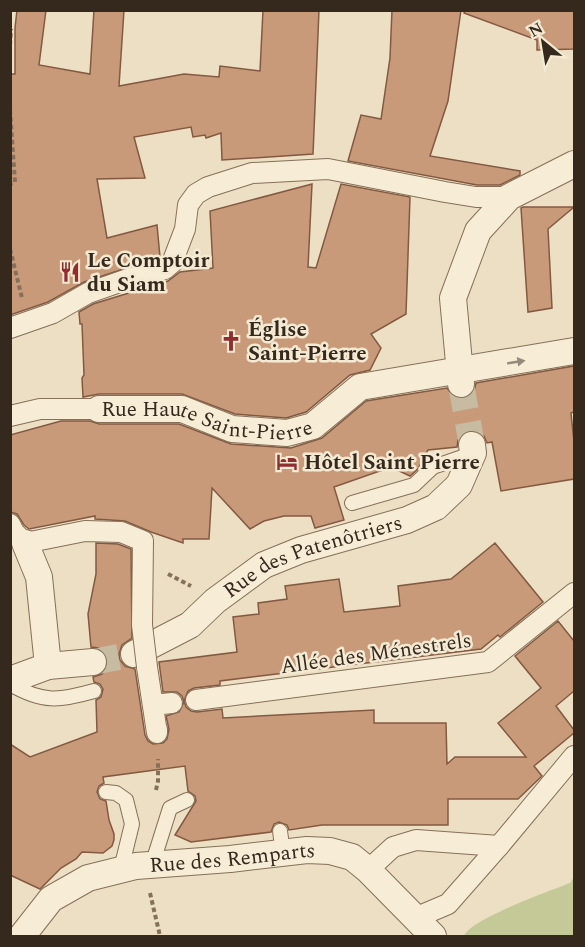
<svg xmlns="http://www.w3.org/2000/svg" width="585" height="947" font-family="Spectral,serif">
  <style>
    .green { fill: #c4c997 }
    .building { fill: #c89a7a; stroke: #835a41; stroke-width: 1.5 }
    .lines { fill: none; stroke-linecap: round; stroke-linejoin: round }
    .minor-tunnel { stroke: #c7bba2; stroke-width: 26; stroke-dasharray: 26 13; stroke-linecap: butt }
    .service-casing { stroke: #85705a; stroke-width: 16 }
    .pedestrian-casing { stroke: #85705a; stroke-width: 22 }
    .minor-casing { stroke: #85705a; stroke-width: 28 }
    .path { stroke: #85705a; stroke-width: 4; stroke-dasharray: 4.5 3; stroke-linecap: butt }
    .service { stroke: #f7ecd5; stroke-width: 14 }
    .pedestrian { stroke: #f7ecd5; stroke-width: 20 }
    .minor { stroke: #f7ecd5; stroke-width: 26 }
    .pedestrian-bridge-casing { stroke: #85705a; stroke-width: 22; stroke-linecap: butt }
    .pedestrian-bridge { stroke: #f7ecd5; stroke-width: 20 }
    .oneway { fill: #968a7a }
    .labels { text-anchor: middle; stroke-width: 5; stroke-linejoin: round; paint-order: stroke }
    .poi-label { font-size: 21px; font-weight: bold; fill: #35291e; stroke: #f4e9d2; text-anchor: start }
    .street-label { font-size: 21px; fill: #35291e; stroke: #f4e9d2 }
  </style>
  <rect width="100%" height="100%" fill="#ecdfc3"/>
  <path class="green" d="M574 877V936H464C470 919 550 891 570 883Z"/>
  <g class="building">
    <path d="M17 10H46L39 65 90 74 94 10H124L119 86 184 74 219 77 220 66 260 71 263 10H319L313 154 222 160 221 133 206 138 205 135 193 137 191 127 134 137 145 178 97 179 107 238 157 225 160 257 84 282 48 302 10 315V74H15V28Z"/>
    <path d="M392 10H461L448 101 430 156 520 171V175L500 185H477L348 161 361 115 381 119 390 58Z"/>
    <path d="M465 10H574V49L537 50V40L464 13Z"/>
    <path d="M312 184 308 267 316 268 341 184 410 197 406 314 371 334 381 348 370 370 350 375 306 412 286 418 235 414 182 394H99L83 397 82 378 84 375 82 324H80L79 312 93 304 168 281 180 272 213 268 210 211Z"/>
    <path d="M523 207H574L548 229 552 308 528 312 521 208Z"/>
    <path d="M574 366V412L571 413 574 442V479L501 491 492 442 487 443 484 436 477 431 471 430 463 433 458 440 457 447 428 450 418 469 410 476 391 467 334 487 344 520 315 528 311 516H284L264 521 250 529 212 488 209 539H183V543L151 532 125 521 95 519V516L29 529 24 525 17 514 10 512V435L61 421H90L99 424H179L231 444 291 448 322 438 366 401 447 388 454 397 463 399 469 397 474 391 476 383Z"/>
    <path d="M96 543 118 544 131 549 132 638 122 645 119 654 120 660 125 666 135 669 145 735 148 741 153 744 163 743 167 739 169 729 166 716 179 712 184 702 182 696 177 692H163L159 662 237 652 233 617 259 614 258 603 287 599 285 586 339 579 344 612 400 606 398 586 451 579 495 543 543 602 500 637 498 635 481 649 220 681V685L194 688 188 691 184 701 186 707 191 711 197 712 222 709 223 718 374 710V723H446L447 764 455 757H526L498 723 541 688 515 656 558 621 574 641V691L556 706 574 730V733L534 766 542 776 518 799H448V825H322L289 830 287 825 279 822 274 824 271 832 191 842 175 835 196 801 195 796 188 791 185 766 103 777 104 783 99 786 97 792 100 799 106 801 109 820 114 834V840L112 846 103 853 82 852 76 859 61 868 40 889 10 875V744L30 757 97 732 96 700 101 697 103 689 100 684 94 682 93 677 102 674 107 668 108 661 105 653 99 648 91 647 88 614 96 574Z"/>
  </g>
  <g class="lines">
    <g class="minor-tunnel">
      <path d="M461 384 472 445"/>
      <path d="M93 662 134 654"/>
    </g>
    <g class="service-casing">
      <g id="service">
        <path d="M352 503 414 485 433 467 471 454"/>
        <path d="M10 684C43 703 59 701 94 691"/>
        <path d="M106 792 116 793 126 800 132 824 121 869"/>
        <path d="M280 831 283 853"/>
        <path d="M152 865 170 808 187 800"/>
      </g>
    </g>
    <g class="pedestrian-casing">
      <g id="pedestrian">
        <path d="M10 328 53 313 88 293 128 279 165 269 172 263 185 229 188 205 196 194 208 187 252 173 328 169 445 192 476 197H509"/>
        <path d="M10 416 40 409H99"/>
        <path d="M10 524 14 532 25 543 85 531 121 532 143 541 142 625"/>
        <path d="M147 667 157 733V729"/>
        <path d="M196 700 488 662 574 593"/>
        <path d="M153 705 172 703"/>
        <path d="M368 870 393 847 416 840 499 846 574 756"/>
        <path d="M415 918 448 904 499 846"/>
      </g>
    </g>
    <g class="minor-casing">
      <g id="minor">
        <path d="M461 384 453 298 478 231 509 197 574 164"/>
        <path id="s1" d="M99 409H182L232 429 287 433 313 426 360 387 574 351"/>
        <path d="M25 543 39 577 48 666"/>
        <path id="s2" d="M134 654 190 625 215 601 264 565 301 550 407 520 436 507 459 485 473 453 472 445"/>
        <path d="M10 680 48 666 93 662"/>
        <path id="s3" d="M22 936 51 899 88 878 136 866 230 859 307 850 330 851 352 857 368 870 433 936"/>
      </g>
    </g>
    <g class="path">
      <path d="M10 45 11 29"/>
      <path d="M10 110 15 182 10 184"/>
      <path d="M10 249 22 298"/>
      <path d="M168 574 191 586"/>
      <path d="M156 790 158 781V759"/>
      <path d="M150 893 160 936"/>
    </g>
    <use href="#service" class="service"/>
    <use href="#pedestrian" class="pedestrian"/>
    <use href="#minor" class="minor"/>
    <g class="pedestrian-bridge-casing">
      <path id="pedestrian-bridge" d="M142 625 147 667"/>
    </g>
    <use href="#pedestrian-bridge" class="pedestrian-bridge"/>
  </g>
  <defs><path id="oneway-solid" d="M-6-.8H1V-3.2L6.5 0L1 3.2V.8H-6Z" transform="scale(1.5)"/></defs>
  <use class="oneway" href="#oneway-solid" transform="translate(516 362) rotate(-9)"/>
  <defs>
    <g id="restaurant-bare" transform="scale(1.62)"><path d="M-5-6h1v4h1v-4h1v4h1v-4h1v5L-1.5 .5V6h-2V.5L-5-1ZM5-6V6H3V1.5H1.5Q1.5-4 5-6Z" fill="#912d2f" stroke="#f4e9d2" stroke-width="2.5" paint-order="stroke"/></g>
    <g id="church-bare" transform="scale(1.62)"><path d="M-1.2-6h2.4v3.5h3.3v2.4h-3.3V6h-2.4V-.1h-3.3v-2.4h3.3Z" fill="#912d2f" stroke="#f4e9d2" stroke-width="2.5" paint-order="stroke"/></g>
    <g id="hotel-bare" transform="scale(1.62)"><path d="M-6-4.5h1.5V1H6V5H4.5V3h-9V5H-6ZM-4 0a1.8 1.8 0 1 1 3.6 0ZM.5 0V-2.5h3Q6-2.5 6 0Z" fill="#912d2f" stroke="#f4e9d2" stroke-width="2.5" paint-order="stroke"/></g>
  </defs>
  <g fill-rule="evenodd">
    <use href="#restaurant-bare" x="70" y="272"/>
    <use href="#church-bare" x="231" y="341"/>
    <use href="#hotel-bare" x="287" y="462"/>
  </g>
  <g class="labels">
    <g class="poi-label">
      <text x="87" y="267">Le Comptoir<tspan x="87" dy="24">du Siam</tspan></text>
      <text x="248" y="336">Église<tspan x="248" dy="24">Saint-Pierre</tspan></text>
      <text x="304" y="469">Hôtel Saint Pierre</text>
    </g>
    <g class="street-label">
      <text dy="7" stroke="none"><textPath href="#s1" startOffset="110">Rue Haute Saint-Pierre</textPath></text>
      <text dy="7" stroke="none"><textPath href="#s2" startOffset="207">Rue des Patenôtriers</textPath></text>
      <text transform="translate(376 653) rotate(-8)" y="7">Allée des Ménestrels</text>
      <text dy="7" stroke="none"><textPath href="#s3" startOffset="236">Rue des Remparts</textPath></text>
    </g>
  </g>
  <rect width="585" height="947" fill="none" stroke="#35291e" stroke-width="24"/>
  <g transform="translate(543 42) rotate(330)" stroke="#f4e9d2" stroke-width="4.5" paint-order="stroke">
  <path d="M0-4.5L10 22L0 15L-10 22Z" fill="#35291e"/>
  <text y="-9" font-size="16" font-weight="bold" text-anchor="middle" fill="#35291e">N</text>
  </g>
</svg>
